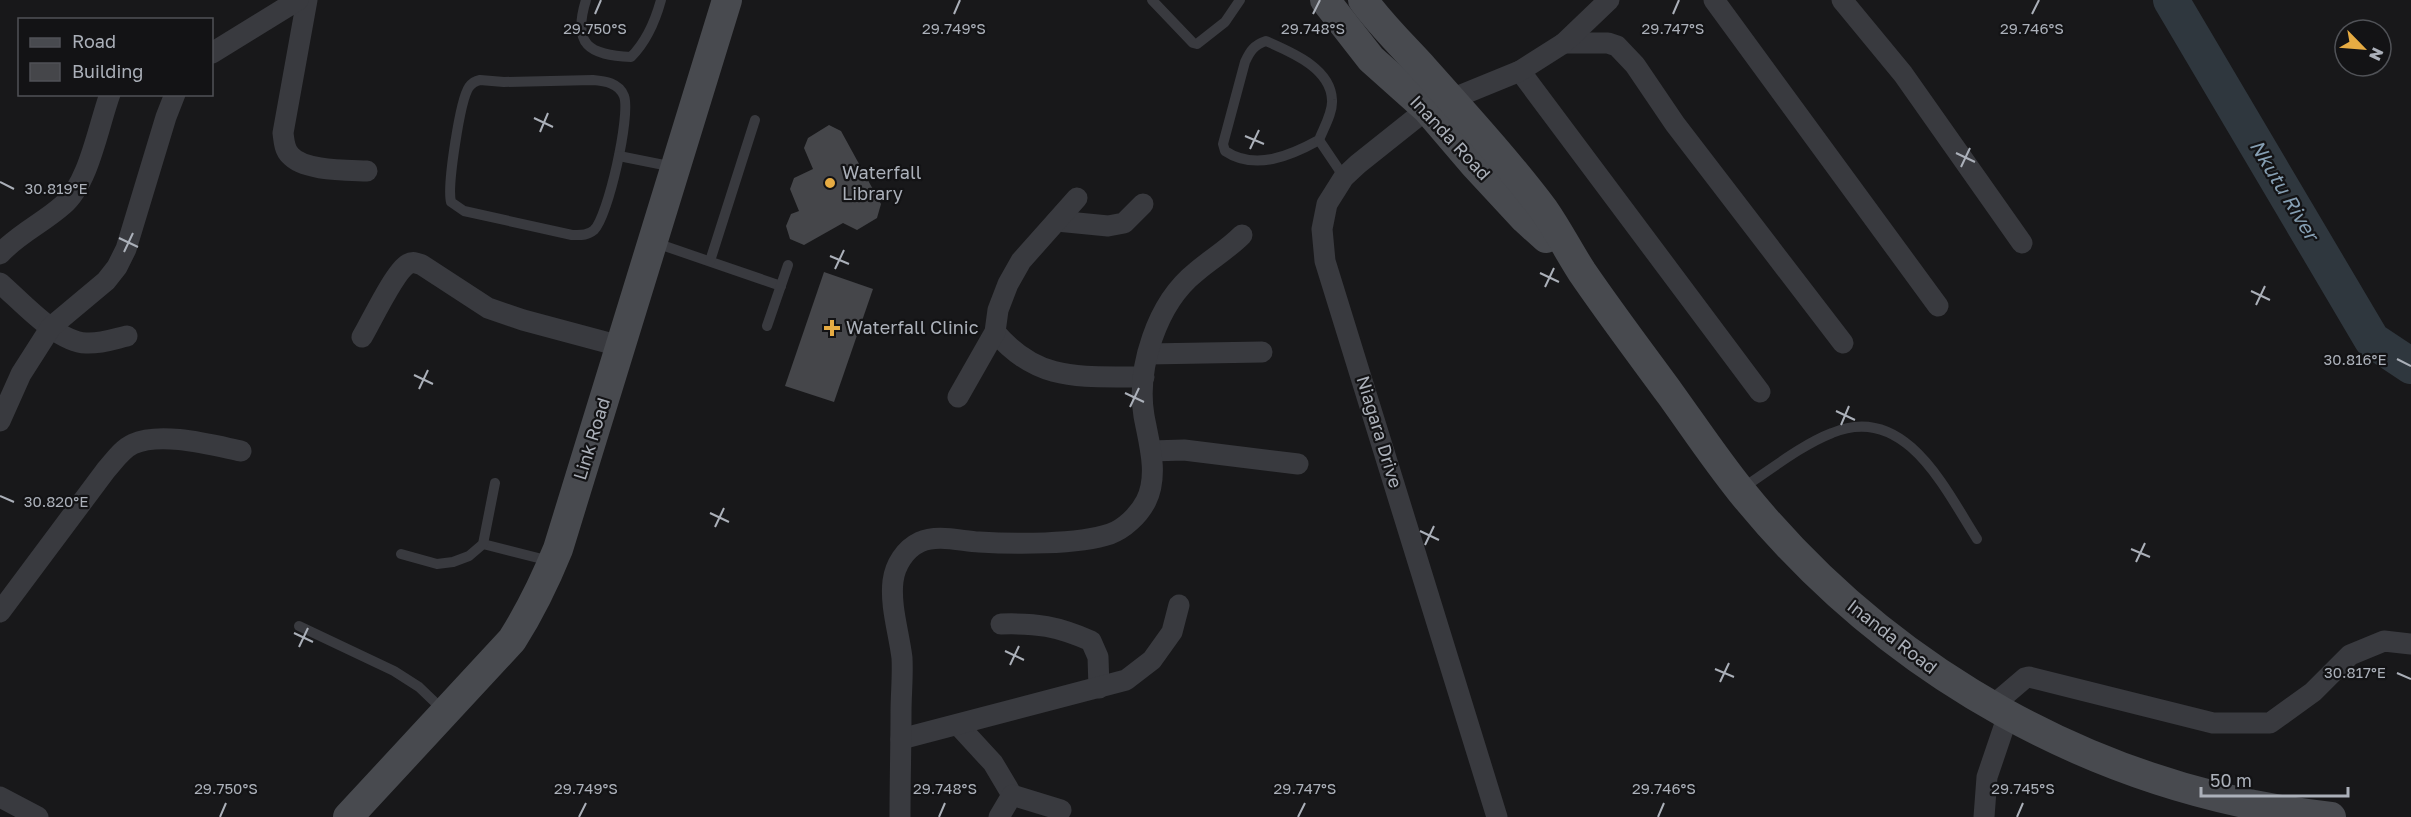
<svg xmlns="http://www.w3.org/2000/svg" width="2411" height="817" font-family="'Golos Text',sans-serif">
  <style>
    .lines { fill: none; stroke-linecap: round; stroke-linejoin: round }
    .river { stroke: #2f373e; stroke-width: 36 }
    .building { fill: #45464a }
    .lane { stroke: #393a3f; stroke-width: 10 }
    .street { stroke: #393a3f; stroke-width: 21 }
    .secondary { stroke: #484a4f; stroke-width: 30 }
    .ticks { fill: none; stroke: #abb0b9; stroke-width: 2 }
    .poi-dot { fill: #e7ac43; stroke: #131315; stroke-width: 2 }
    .labels { text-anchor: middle; stroke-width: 4.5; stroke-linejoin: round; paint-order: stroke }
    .street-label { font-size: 18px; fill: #abb0b9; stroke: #131315 }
    .poi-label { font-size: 18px; fill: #abb0b9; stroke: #131315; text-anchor: start }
    .water-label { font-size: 20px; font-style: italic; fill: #859eb2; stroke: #131315 }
    .ticks-label { font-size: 15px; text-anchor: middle; fill: #abb0b9; stroke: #131315; stroke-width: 4.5; stroke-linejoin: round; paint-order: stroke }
  </style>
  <rect width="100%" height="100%" fill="#18181a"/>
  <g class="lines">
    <path class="river" d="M2171 0 2372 340 2411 366"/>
  </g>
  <g class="building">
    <path d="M829 125 841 131 881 204 877 218 857 230 843 223 804 245 790 239 786 226 791 214 799 211 790 189 794 178 813 169 804 148 808 138Z"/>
    <path d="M824 272 873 289 834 402 785 386Z"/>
  </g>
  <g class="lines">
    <g class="lane">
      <path d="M586 0C572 45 589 55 631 57 647 41 655 22 661 0"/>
      <path d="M1152 0 1193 43 1197 44 1225 22 1240 0"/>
      <path d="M1266 41C1291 52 1331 68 1332 100 1333 113 1323 129 1319 140 1290 156 1255 171 1225 151L1223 144 1245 62C1250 51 1254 45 1266 41Z"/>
      <path d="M480 80 504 82 593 80C605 81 619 83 624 96 631 115 608 217 594 230 587 236 580 235 572 235L464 211 451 202C447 186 460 100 469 87 472 83 475 81 480 80Z"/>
      <path d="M1319 140 1344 177"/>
      <path d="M619 156 674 167"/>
      <path d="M653 242 781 286"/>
      <path d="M710 261 755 120"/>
      <path d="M767 326 788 265"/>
      <path d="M1741 489C1769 471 1801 445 1832 433 1905 402 1945 489 1977 539"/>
      <path d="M483 544 550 561"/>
      <path d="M401 554 437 564 453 562 469 556 483 544 495 483"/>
      <path d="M299 626 394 671 419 687 443 710"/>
    </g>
    <g class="street">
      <path d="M307 0 283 133C284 140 284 149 290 155 303 171 347 170 367 171"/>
      <path d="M1714 0 1938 306"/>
      <path d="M1842 0 1903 74 2022 243"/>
      <path d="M1564 43H1608L1617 46 1635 65 1675 124 1843 343"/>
      <path d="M212 53 298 0"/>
      <path d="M1520 71 1760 392"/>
      <path d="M1057 221 1108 226 1124 223 1143 204"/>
      <path d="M0 254C18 234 43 223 63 205 89 183 98 127 110 94"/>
      <path d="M0 283C21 301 57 342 86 343 100 344 114 339 127 336"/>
      <path d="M995 332C1039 384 1083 376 1144 377"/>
      <path d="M362 337C371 322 395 271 408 264 413 261 417 263 422 265L488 308 523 320 620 346"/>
      <path d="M1148 354 1262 352"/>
      <path d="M958 397 995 332 998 310 1008 284 1021 261 1077 198"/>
      <path d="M0 421 21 374 51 327 106 281 117 267 126 249 166 117 175 94"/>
      <path d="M1151 451 1184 450 1298 464"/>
      <path d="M0 612 106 470C114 461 122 449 133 444 161 431 212 445 241 451"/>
      <path d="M1001 624C1037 623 1057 626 1091 641L1098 657 1099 688"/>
      <path d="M1991 707 2025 678 2029 677 2213 723H2270L2313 692 2350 655 2384 641 2411 644"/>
      <path d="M958 725 993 763 1012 795"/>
      <path d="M901 739 1126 680 1152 660 1172 632 1179 605"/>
      <path d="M0 797 38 817"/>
      <path d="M900 817C900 782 901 747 901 712 901 695 903 676 902 658 899 633 890 606 893 581 895 565 905 549 920 542 937 534 961 541 979 542 1013 544 1078 545 1110 534 1124 529 1139 515 1146 501 1159 475 1149 443 1144 416 1136 368 1157 303 1196 272 1211 259 1227 250 1242 235"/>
      <path d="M999 817 1012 795 1061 810"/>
      <path d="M1497 817 1325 261 1322 229 1327 204 1344 177 1358 164 1427 109 1520 71 1564 43 1609 0"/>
      <path d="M1984 817 1987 777 2008 715"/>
    </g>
    <g class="secondary">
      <path d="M1325 0 1371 59 1427 109 1474 164 1525 219 1546 238"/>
      <path d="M1363 0C1381 25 1404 47 1424 69 1465 115 1507 161 1544 210 1558 230 1569 252 1582 272 1610 313 1641 354 1671 395 1694 427 1716 460 1741 491 1888 673 2098 791 2331 817"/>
      <path d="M348 817 512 640C531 610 545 581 558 549L727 0"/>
    </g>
  </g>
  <path class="ticks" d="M595 14 601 0M954 14 960 0M1313 14 1320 0M1673 14 1679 0M2032 14 2039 0M534 118 553 127M540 132 548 113M1245 136 1264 144M1250 149 1259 130M1956 153 1975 162M1961 167 1970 148M0 182 14 189M119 238 138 247M124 252 133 233M830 256 849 264M835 269 844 250M1540 273 1559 282M1545 287 1554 268M2251 291 2270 300M2256 305 2265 286M2397 359 2411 366M414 375 433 384M419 389 428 370M1125 393 1144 402M1130 407 1139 388M1836 411 1855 420M1841 425 1849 406M0 496 14 502M710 513 729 522M715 527 724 508M1420 531 1439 540M1425 545 1434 526M2131 549 2150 557M2136 562 2145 543M294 633 313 642M299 647 308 628M1005 651 1024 660M1010 665 1019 646M1715 669 1734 677M2397 673 2411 679M1720 682 1729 663M220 817 226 803M579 817 586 803M939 817 945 803M1298 817 1305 803M1658 817 1664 803M2017 817 2023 803"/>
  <g class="poi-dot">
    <circle cx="830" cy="183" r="6"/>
    <path d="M829 319h6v6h6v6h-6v6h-6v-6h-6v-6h6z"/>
  </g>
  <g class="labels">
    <g class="street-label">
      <text transform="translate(1450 138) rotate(47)" y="6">Inanda Road</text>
      <text transform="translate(1379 432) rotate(73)" y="6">Niagara Drive</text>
      <text transform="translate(592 439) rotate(-73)" y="6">Link Road</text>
      <text transform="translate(1892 637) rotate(38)" y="6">Inanda Road</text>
    </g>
    <g class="poi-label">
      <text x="842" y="179">Waterfall<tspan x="842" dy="21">Library</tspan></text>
      <text x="846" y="334">Waterfall Clinic</text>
    </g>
    <g class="water-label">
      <text transform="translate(2284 190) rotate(59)" y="7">Nkutu River</text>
    </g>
  </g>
  <g class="ticks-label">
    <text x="595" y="34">29.750°S</text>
    <text x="954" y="34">29.749°S</text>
    <text x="1313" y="34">29.748°S</text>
    <text x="1673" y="34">29.747°S</text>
    <text x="2032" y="34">29.746°S</text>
    <text x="56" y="194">30.819°E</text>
    <text x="2355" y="365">30.816°E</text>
    <text x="56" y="507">30.820°E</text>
    <text x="2355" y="678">30.817°E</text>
    <text x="226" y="794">29.750°S</text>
    <text x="586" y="794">29.749°S</text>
    <text x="945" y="794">29.748°S</text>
    <text x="1305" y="794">29.747°S</text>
    <text x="1664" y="794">29.746°S</text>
    <text x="2023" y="794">29.745°S</text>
  </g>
  <rect x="18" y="18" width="195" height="78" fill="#131315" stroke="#505257" stroke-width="1.5"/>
  <rect x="30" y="38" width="30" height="9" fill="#484a4f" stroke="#505257" stroke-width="1.5"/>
  <text x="72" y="48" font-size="18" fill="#abb0b9">Road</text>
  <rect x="30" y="63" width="30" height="18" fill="#45464a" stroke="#505257" stroke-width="1.5"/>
  <text x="72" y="78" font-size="18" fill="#abb0b9">Building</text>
  <g transform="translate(2363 48) rotate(115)"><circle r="28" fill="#131315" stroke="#505257" stroke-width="1.5"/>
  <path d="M0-4.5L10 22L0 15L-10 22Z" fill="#e7ac43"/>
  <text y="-9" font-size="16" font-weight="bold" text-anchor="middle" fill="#abb0b9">N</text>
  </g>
  <path d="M2201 787v9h147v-9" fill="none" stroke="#abb0b9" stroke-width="3"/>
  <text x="2210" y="787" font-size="18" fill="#abb0b9" stroke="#131315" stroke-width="4.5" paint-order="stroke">50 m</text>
</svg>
